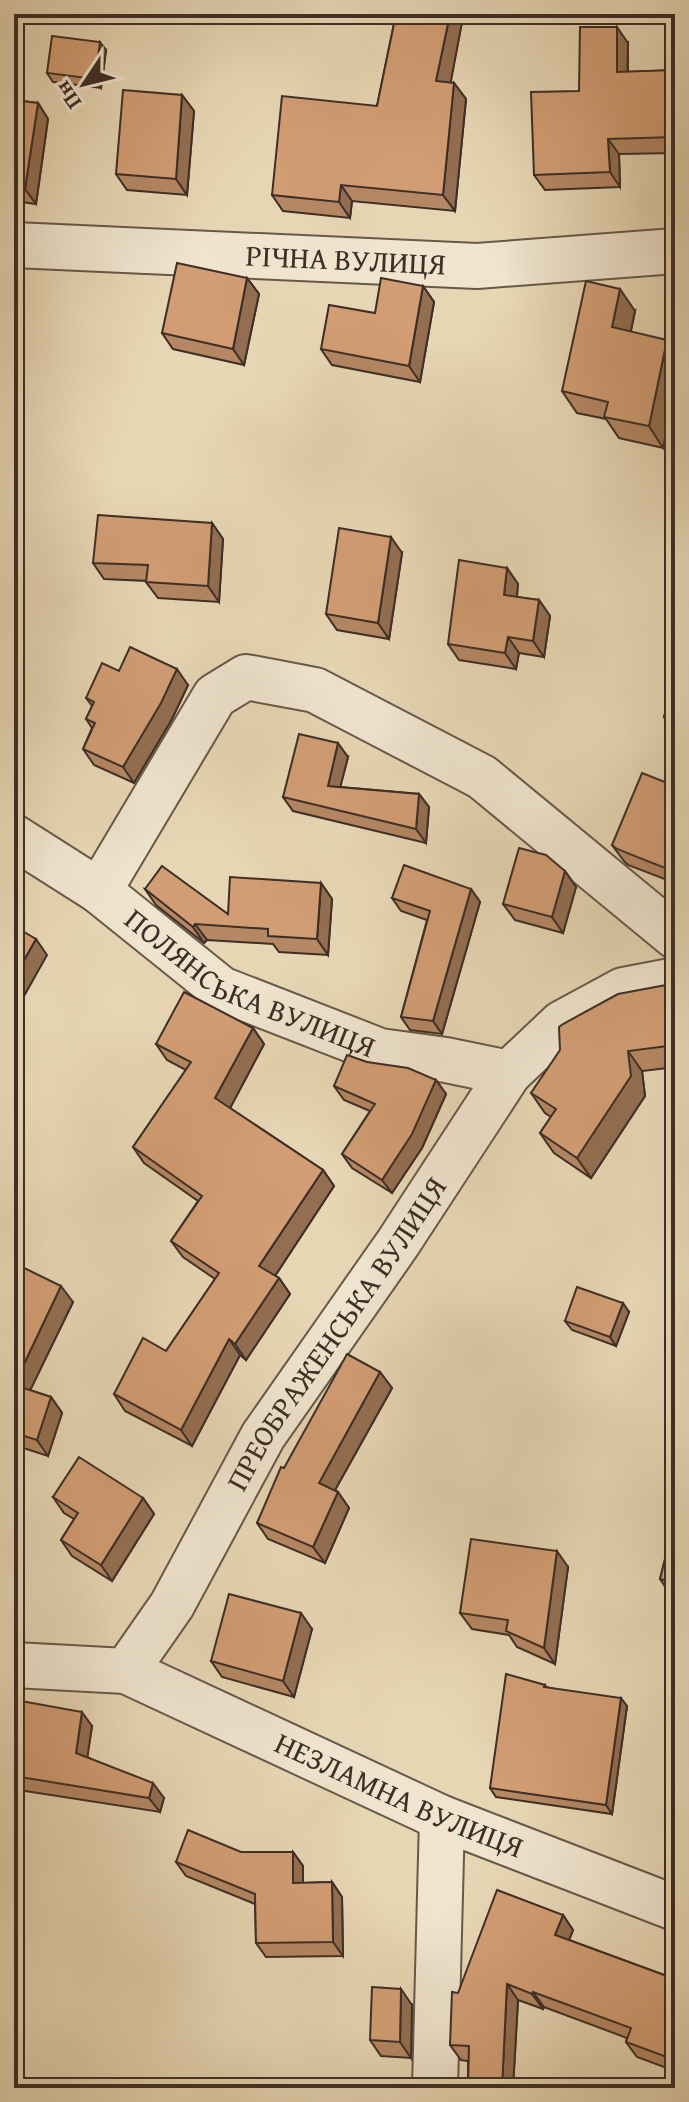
<svg xmlns="http://www.w3.org/2000/svg" width="689" height="2102" font-family="'Gentium Book Plus',serif">
  <style>
    .lines { fill: none; stroke-linecap: round; stroke-linejoin: round }
    .minor-casing { stroke: #68584a; stroke-width: 48 }
    .minor { stroke: #efe4ce; stroke-width: 44 }
    .wall { fill: #b58764; stroke: #3d2e26; stroke-width: 2 }
    .shaded-wall { fill: #936e51; stroke: #3d2e26; stroke-width: 2 }
    .building { fill: #d29d74; stroke: #3d2e26; stroke-width: 2 }
    .labels { text-anchor: middle; stroke-width: 6; stroke-linejoin: round; paint-order: stroke }
    .street-label { font-size: 30px; fill: #3d2e26; stroke: #efe4ce }
  </style>
  <rect width="100%" height="100%" fill="#e7d6b4"/>
  <filter id="stains"><feTurbulence type="fractalNoise" baseFrequency=".0025" numOctaves="4"/><feColorMatrix values="0 0 0 0 .2 0 0 0 0 .09 0 0 0 0 .02 0 0 0 .5 -.17"/></filter>
  <radialGradient id="worn" r=".72"><stop offset=".6" stop-color="#630" stop-opacity="0"/><stop offset="1" stop-color="#630" stop-opacity=".3"/></radialGradient>
  <g class="lines">
    <g class="minor-casing">
      <g id="minor">
        <path id="s1" d="M14 245 477 266 675 251"/>
        <path id="s2" d="M14 837 99 891 221 989 380 1051 446 1060 509 1073"/>
        <path d="M99 891 215 696 246 677 315 690 482 777 675 936"/>
        <path id="s3" d="M14 1665 126 1671 172 1605 263 1436 398 1243 509 1073 562 1023 623 990 675 980"/>
        <path id="s4" d="M126 1671 442 1818 675 1908"/>
        <path d="M435 2088 442 1818"/>
      </g>
    </g>
    <use href="#minor" class="minor"/>
  </g>
  <g class="wall">
    <path d="M396 14H457L462 22 450 83H454L466 99 455 211 352 201 350 218 283 211 272 195 377 106Z"/>
    <path d="M628 43V72L675 70V153L619 154 620 187 545 190 534 175 579 91Z"/>
    <path d="M106 50 101 88 53 82 47 73Z"/>
    <path d="M182 95 194 111 187 195 127 190 116 174Z"/>
    <path d="M14 100 38 103 48 119 36 204 14 201Z"/>
    <path d="M247 278 259 294 244 365 173 349 162 333Z"/>
    <path d="M423 286 434 302 420 382 332 365 321 349Z"/>
    <path d="M635 311 631 331 663 448 619 438 606 419 577 413 562 391Z"/>
    <path d="M212 523 223 539 219 602 158 598 146 582 147 581 104 579 93 563Z"/>
    <path d="M402 553 389 639 337 630 326 614Z"/>
    <path d="M507 568 518 584 517 597 539 600 550 616 544 657 519 653 516 669 459 660 448 644Z"/>
    <path d="M119 671 188 685 172 719 134 783 94 765 83 749 92 728 86 719 92 706 86 698Z"/>
    <path d="M675 683V733L664 717Z"/>
    <path d="M348 757 340 787 419 794 429 807 426 843 293 811 283 797Z"/>
    <path d="M675 786V883L628 865 624 861 612 845Z"/>
    <path d="M565 871 576 887 563 933 515 920 503 904Z"/>
    <path d="M321 883 332 899 328 955 279 952 273 944 207 940 204 943 156 905 145 889 228 914Z"/>
    <path d="M471 889 480 902 442 1034 410 1030 401 1017 427 920 401 911 392 898Z"/>
    <path d="M675 980V1067L642 1071 645 1096 591 1178 554 1153 540 1133 551 1117 545 1113 531 1093 666 985Z"/>
    <path d="M253 1028 264 1044 230 1108 323 1170 334 1186 275 1276 279 1278 290 1294 246 1360 240 1355 192 1446 125 1411 114 1394 166 1351 215 1279 183 1257 171 1241 198 1201 144 1163 133 1147 186 1070 167 1060 156 1044Z"/>
    <path d="M367 1062 436 1080 446 1094 422 1148 392 1193 352 1168 342 1154 370 1111 344 1100 334 1086Z"/>
    <path d="M14 1263 73 1302 30 1390 51 1397 62 1413 48 1456 14 1445Z"/>
    <path d="M629 1312 616 1346 572 1330 565 1321Z"/>
    <path d="M380 1372 392 1388 335 1490 338 1492 349 1508 325 1563 268 1539 257 1523 284 1468Z"/>
    <path d="M53 1497 143 1498 154 1514 112 1581 72 1556 61 1540 74 1519 64 1513Z"/>
    <path d="M675 1522V1596L671 1595 660 1579Z"/>
    <path d="M568 1567 555 1664 517 1647 509 1635 472 1629 460 1613Z"/>
    <path d="M312 1629 294 1697 222 1677 211 1661Z"/>
    <path d="M545 1685 546 1687 627 1706 612 1814 496 1797 490 1788Z"/>
    <path d="M92 1726 87 1757 164 1798 160 1812 19 1790 14 1783V1746Z"/>
    <path d="M241 1852H293L303 1866V1883L332 1882 342 1897 343 1956 266 1957 256 1943 255 1904 186 1876 176 1862Z"/>
    <path d="M563 1915 573 1930 569 1940 675 1979V2071L637 2057 626 2042 627 2038 544 2007 543 2009 518 2000 513 2088H468V2061L461 2060 450 2045 458 1993Z"/>
    <path d="M412 2005 411 2058 381 2056 370 2040Z"/>
  </g>
  <g class="shaded-wall">
    <path d="M450 14H457L462 22 448 97 436 81Z"/>
    <path d="M617 27 628 43 627 87 617 72Z"/>
    <path d="M100 42 106 50 101 88 95 79Z"/>
    <path d="M454 83 466 99 455 211 443 195Z"/>
    <path d="M182 95 194 111 187 195 176 179Z"/>
    <path d="M38 103 48 119 36 204 25 189Z"/>
    <path d="M608 139 619 154 620 187 610 172Z"/>
    <path d="M341 185 352 201 350 218 339 202Z"/>
    <path d="M247 278 259 294 244 365 233 349Z"/>
    <path d="M423 286 434 302 420 382 409 366Z"/>
    <path d="M620 289 635 311 627 348 612 327Z"/>
    <path d="M667 340 675 351V394L663 448 649 426Z"/>
    <path d="M212 523 223 539 219 602 208 586Z"/>
    <path d="M391 537 402 553 389 639 378 623Z"/>
    <path d="M507 568 518 584 515 611 504 595Z"/>
    <path d="M539 600 550 616 544 657 533 641Z"/>
    <path d="M508 637 519 653 516 669 505 653Z"/>
    <path d="M177 669 188 685 172 719 134 783 123 767Z"/>
    <path d="M14 671 19 677 14 688Z"/>
    <path d="M338 743 348 757 337 800 328 786Z"/>
    <path d="M419 794 429 807 426 843 416 829Z"/>
    <path d="M565 871 576 887 563 933 552 917Z"/>
    <path d="M321 883 332 899 328 955 317 939Z"/>
    <path d="M471 889 480 902 442 1034 433 1021Z"/>
    <path d="M195 924 207 940 204 943 193 927Z"/>
    <path d="M36 939 47 955 14 1014V978Z"/>
    <path d="M253 1028 264 1044 227 1114 215 1098Z"/>
    <path d="M628 1051 642 1071 645 1096 591 1178 577 1158Z"/>
    <path d="M436 1080 446 1094 422 1148 392 1193 382 1180Z"/>
    <path d="M323 1170 334 1186 271 1282 259 1266Z"/>
    <path d="M279 1278 290 1294 246 1360 235 1344Z"/>
    <path d="M61 1286 73 1302 25 1401 14 1385Z"/>
    <path d="M623 1303 629 1312 616 1346 610 1337Z"/>
    <path d="M229 1339 240 1355 192 1446 181 1430Z"/>
    <path d="M380 1372 392 1388 330 1499 319 1483Z"/>
    <path d="M51 1397 62 1413 48 1456 37 1440Z"/>
    <path d="M338 1492 349 1508 325 1563 313 1547Z"/>
    <path d="M143 1498 154 1514 112 1581 101 1565Z"/>
    <path d="M557 1551 568 1567 555 1664 544 1648Z"/>
    <path d="M301 1613 312 1629 294 1697 283 1681Z"/>
    <path d="M621 1698 627 1706 612 1814 606 1805Z"/>
    <path d="M82 1712 92 1726 86 1767 76 1753Z"/>
    <path d="M153 1783 164 1798 160 1812 149 1798Z"/>
    <path d="M293 1852 303 1866V1897L293 1883Z"/>
    <path d="M332 1882 342 1897 343 1956 333 1942Z"/>
    <path d="M563 1915 573 1930 565 1950 555 1935Z"/>
    <path d="M507 1984 518 2000 513 2088H502Z"/>
    <path d="M401 1989 412 2005 411 2058 400 2042Z"/>
    <path d="M533 1992 544 2007 543 2009 532 1994Z"/>
  </g>
  <g class="building">
    <path d="M396 14H450L436 81 454 83 443 195 341 185 339 202 272 195 282 96 377 106Z"/>
    <path d="M580 27H617V72L675 70V137L608 139 610 172 534 175 531 92 579 91Z"/>
    <path d="M52 36 100 42 95 79 47 73Z"/>
    <path d="M123 90 182 95 176 179 116 174Z"/>
    <path d="M14 100 38 103 25 189 14 187Z"/>
    <path d="M177 263 247 278 233 349 162 333Z"/>
    <path d="M381 278 423 286 409 366 321 349 329 305 375 313Z"/>
    <path d="M586 281 620 289 612 327 667 340 649 426 604 417 608 402 562 391Z"/>
    <path d="M98 515 212 523 208 586 146 582 148 565 93 563Z"/>
    <path d="M339 528 391 537 378 623 326 614Z"/>
    <path d="M459 560 507 568 504 595 539 600 533 641 508 637 505 653 448 644Z"/>
    <path d="M130 647 177 669 161 703 123 767 83 749 95 723 86 719 94 702 86 698 102 663 119 671Z"/>
    <path d="M675 683V721L664 717Z"/>
    <path d="M299 734 338 743 328 786 419 794 416 829 283 797Z"/>
    <path d="M642 773 675 786V872L617 849 612 845Z"/>
    <path d="M519 848 546 855 565 871 552 917 503 904Z"/>
    <path d="M404 865 471 889 433 1021 401 1017 430 911 392 898Z"/>
    <path d="M162 866 228 914 230 877 321 883 317 939 268 936V929L195 924 193 927 145 889Z"/>
    <path d="M14 926 36 939 14 978Z"/>
    <path d="M675 980V1045L628 1051 631 1076 577 1158 540 1133 556 1109 531 1093 560 1050 559 1027 563 1024 618 994 666 985Z"/>
    <path d="M184 992 253 1028 215 1098 323 1170 259 1266 279 1278 235 1344 229 1339 181 1430 114 1394 143 1338 166 1351 219 1273 171 1241 202 1196 133 1147 191 1062 156 1044Z"/>
    <path d="M347 1055 367 1062 408 1068 436 1080 412 1134 382 1180 342 1154 375 1104 334 1086Z"/>
    <path d="M14 1263 61 1286 14 1385 51 1397 37 1440 14 1433Z"/>
    <path d="M577 1287 623 1303 610 1337 565 1321Z"/>
    <path d="M347 1354 380 1372 319 1483 338 1492 313 1547 257 1523 281 1467 284 1468Z"/>
    <path d="M79 1457 143 1498 101 1565 61 1540 78 1513 53 1497Z"/>
    <path d="M674 1522H675V1583L660 1579Z"/>
    <path d="M471 1539 557 1551 544 1648 506 1631 508 1620 460 1613Z"/>
    <path d="M229 1594 301 1613 283 1681 211 1661Z"/>
    <path d="M506 1674 545 1685 544 1687 621 1698 606 1805 490 1788Z"/>
    <path d="M21 1701 82 1712 76 1753 153 1783 149 1798 14 1776V1746Z"/>
    <path d="M188 1830 241 1852H293V1883L332 1882 333 1942 256 1943 255 1894 176 1862Z"/>
    <path d="M497 1890 563 1915 555 1935 675 1979V2060L626 2042 631 2028 533 1992 532 1994 507 1984 502 2088H468L469 2046 450 2045 452 1992 458 1993Z"/>
    <path d="M372 1987 401 1989 400 2042 370 2040Z"/>
    <path d="M350 2084 351 2088H307Z"/>
  </g>
  <g class="labels">
    <g class="street-label">
      <text dy="10" stroke="none"><textPath href="#s1" startOffset="332">РІЧНА ВУЛИЦЯ</textPath></text>
      <text dy="10" stroke="none"><textPath href="#s2" startOffset="280">ПОЛЯНСЬКА ВУЛИЦЯ</textPath></text>
      <text dy="10" stroke="none"><textPath href="#s3" startOffset="510">ПРЕОБРАЖЕНСЬКА ВУЛИЦЯ</textPath></text>
      <text dy="10" stroke="none"><textPath href="#s4" startOffset="300">НЕЗЛАМНА ВУЛИЦЯ</textPath></text>
    </g>
  </g>
  <rect width="689" height="2102" fill="none" stroke="#e7d6b4" stroke-width="48"/>
  <rect x="16" y="16" width="657" height="2070" fill="none" stroke="#3d2e26" stroke-width="4"/>
  <rect x="24" y="24" width="641" height="2054" fill="none" stroke="#3d2e26" stroke-width="2"/>
  <g transform="translate(84 84) rotate(235)" stroke="#efe4ce" stroke-width="6" paint-order="stroke">
  <path d="M0-6L14 30L0 20L-14 30Z" fill="#3d2e26"/>
  <text y="-12" font-size="22" font-weight="bold" text-anchor="middle" fill="#3d2e26">Пн</text>
  </g>
  <rect width="100%" height="100%" filter="url(#stains)"/>
  <rect width="100%" height="100%" fill="url(#worn)"/>
</svg>
